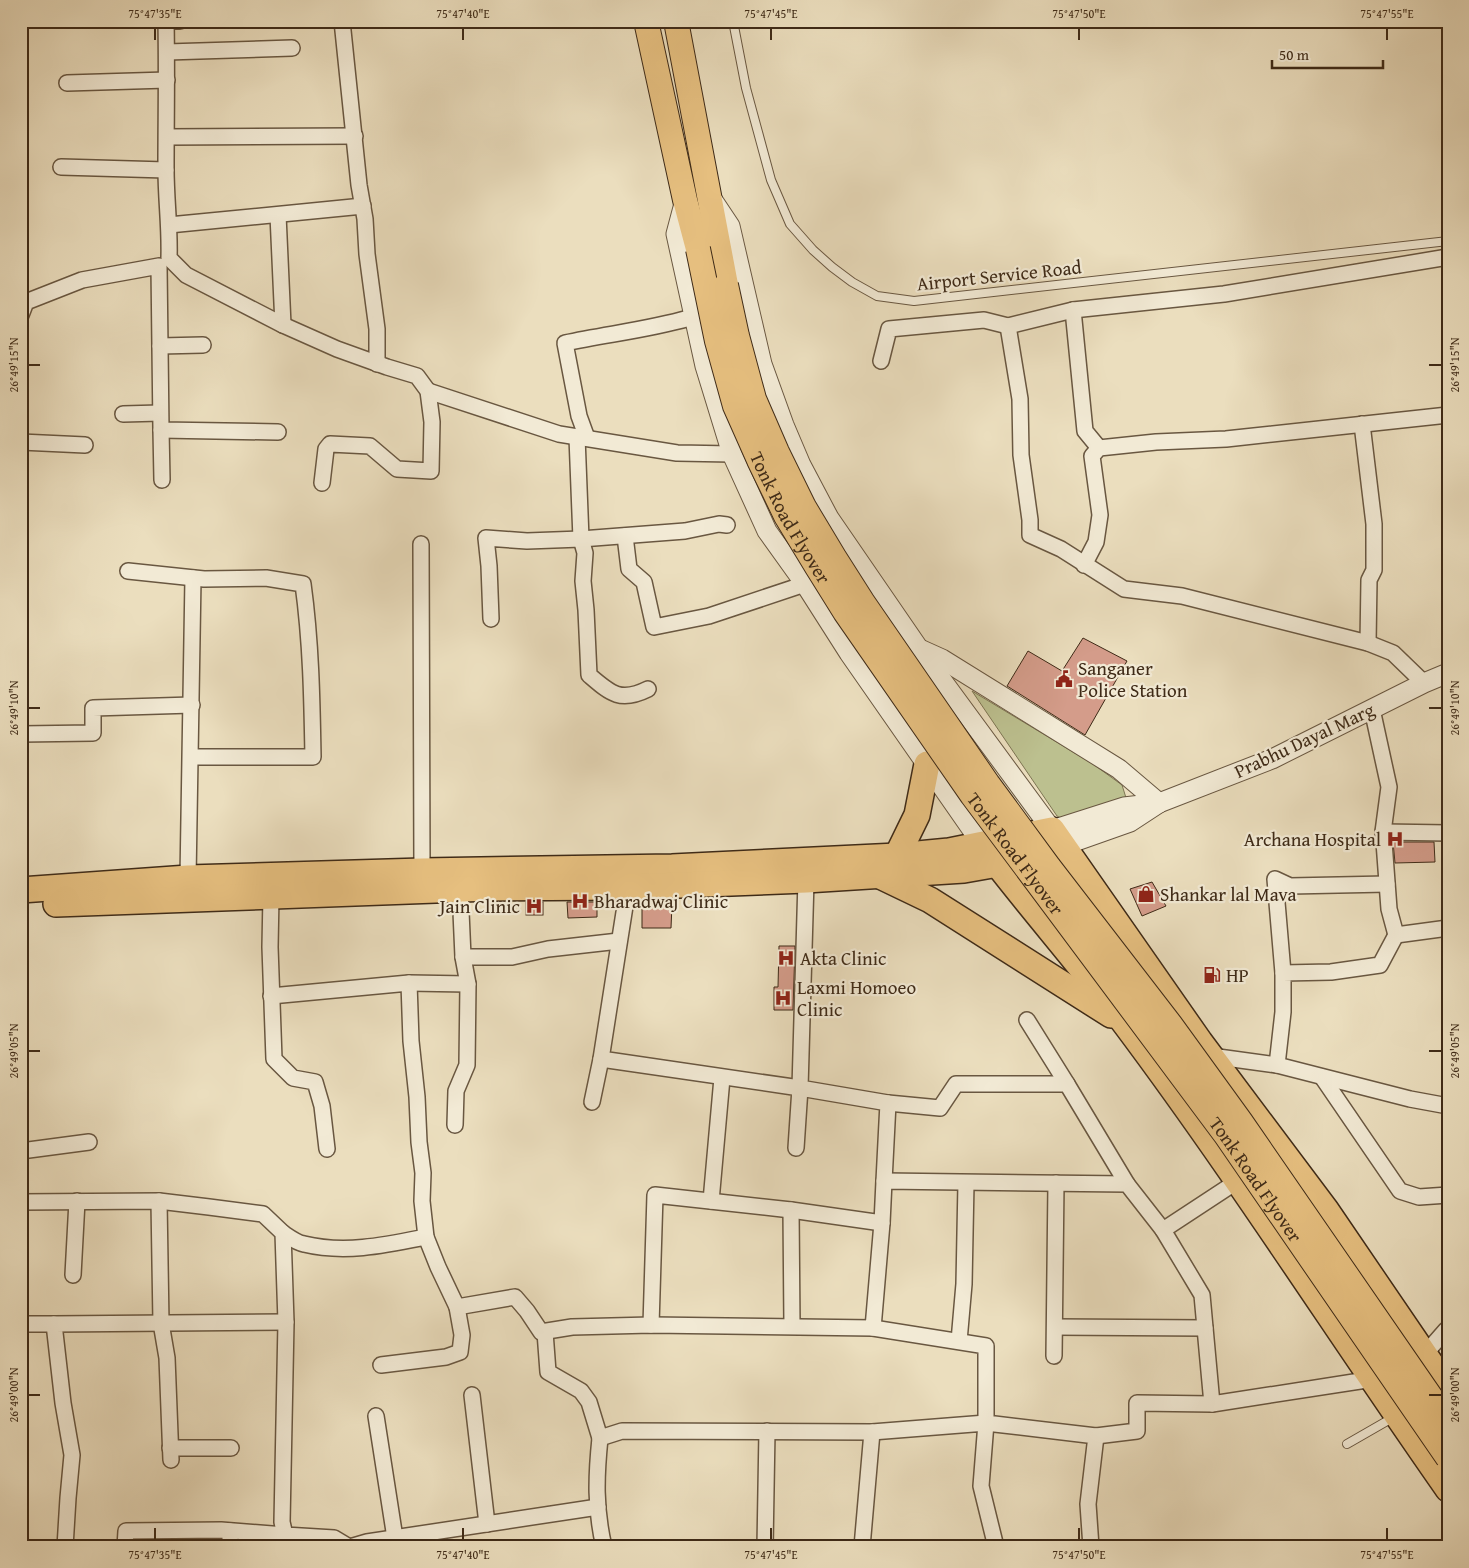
<svg xmlns="http://www.w3.org/2000/svg" width="1469" height="1568" font-family="'Gentium Book Plus',serif">
  <style>
    .green { fill: #bcc08f; stroke: #7d7553 }
    .building { fill: #d49c8a; stroke: #3e2a17 }
    .lines { fill: none; stroke-linecap: round; stroke-linejoin: round }
    .service-casing { stroke: #695741; stroke-width: 10 }
    .minor-casing { stroke: #695741; stroke-width: 18 }
    .tertiary-casing { stroke: #695741; stroke-width: 21 }
    .primary-casing { stroke: #3e2a17; stroke-width: 26 }
    .trunk-casing { stroke: #3e2a17; stroke-width: 28 }
    .service { stroke: #f2ead5; stroke-width: 8 }
    .minor { stroke: #f2ead5; stroke-width: 15 }
    .tertiary { stroke: #f2ead5; stroke-width: 19 }
    .primary { stroke: #e6bf7f; stroke-width: 24 }
    .trunk { stroke: #e6bf7f; stroke-width: 25 }
    .primary-bridge-casing { stroke: #3e2a17; stroke-width: 26; stroke-linecap: butt }
    .primary-bridge { stroke: #e6bf7f; stroke-width: 24 }
    .ticks { fill: none; stroke: #3e2a17; stroke-width: 2 }
    .labels { text-anchor: middle; stroke-width: 4.5; stroke-linejoin: round; paint-order: stroke }
    .street-label { font-size: 19px; fill: #3e2a17; stroke: #f2ead5 }
    .poi-label { font-size: 19px; fill: #3e2a17; stroke: #f2ead5; text-anchor: start }
    .neatline { fill: none; stroke: #3e2a17; stroke-width: 2 }
    .ticks-label { font-size: 12px; text-anchor: middle; fill: #3e2a17 }
  </style>
  <rect width="100%" height="100%" fill="#ebdebe"/>
  <filter id="stains"><feTurbulence type="fractalNoise" baseFrequency=".004" numOctaves="4"/><feColorMatrix values="0 0 0 0 .2 0 0 0 0 .09 0 0 0 0 .02 0 0 0 .5 -.17"/></filter>
  <radialGradient id="worn" r=".72"><stop offset=".6" stop-color="#630" stop-opacity="0"/><stop offset="1" stop-color="#630" stop-opacity=".3"/></radialGradient>
  <path class="green" d="M972 691 1093 764 1122 785 1127 801 1067 821 1057 816Z"/>
  <g class="building">
    <path d="M1083 638 1127 661 1085 735 1007 686 1028 651 1062 671Z"/>
    <path d="M1393 842H1434L1435 862 1395 863Z"/>
    <path d="M1152 882 1166 906 1142 916 1130 889Z"/>
    <rect x="526" y="902" width="17" height="13"/>
    <path d="M567 902H597V917L568 918Z"/>
    <path d="M642 903 672 904 671 928H642Z"/>
    <path d="M779 946H795L793 1010H774V987H778Z"/>
  </g>
  <g class="lines">
    <g class="service-casing">
      <g id="service">
        <path d="M733 21 746 88 771 180 790 224 813 250 832 267 852 282 877 296 914 301 1448 241"/>
        <path d="M1347 1444 1394 1417"/>
      </g>
    </g>
    <g class="minor-casing">
      <g id="minor">
        <path d="M166 21H180"/>
        <path d="M342 21 359 185 365 219 367 254 377 329V364"/>
        <path d="M166 22C167 71 166 120 166 169 166 199 170 228 169 258L186 275 283 325 337 349 387 367 417 376 428 391 432 422 431 471 397 469 370 446 330 444 326 449 322 483"/>
        <path d="M167 52 292 48"/>
        <path d="M67 83 167 80"/>
        <path d="M167 137 355 136"/>
        <path d="M61 167 166 170"/>
        <path d="M278 215 283 325"/>
        <path d="M169 225 363 206"/>
        <path d="M1073 310 1085 431 1099 448"/>
        <path d="M21 315 26 302 82 280 159 266 161 430 278 432"/>
        <path d="M1008 326 1020 399 1021 455 1030 520V535L1061 549 1124 589 1182 596 1368 643 1393 653 1424 683"/>
        <path d="M160 346 203 345"/>
        <path d="M881 361 889 329 984 320 1008 326 1073 310 1224 294 1448 257"/>
        <path d="M428 391 559 434 677 453 732 454"/>
        <path d="M123 414 160 413"/>
        <path d="M1362 424 1374 524V570L1369 580 1368 643"/>
        <path d="M161 430 162 480"/>
        <path d="M577 437 581 539 585 553 583 581 586 610 589 675C610 693 620 703 648 689"/>
        <path d="M587 438 579 416 565 343C606 334 648 330 689 318"/>
        <path d="M21 442 85 445"/>
        <path d="M625 536 629 569 644 582 654 627 709 616 805 584"/>
        <path d="M421 544 422 871"/>
        <path d="M1084 565 1096 542 1100 515 1092 456 1099 448 1156 442 1226 439 1448 415"/>
        <path d="M128 571 204 579 266 578 303 584C311 642 312 699 313 757H191"/>
        <path d="M491 619 489 566 486 538 527 541 581 539 685 531 719 524 727 525"/>
        <path d="M1372 709 1389 787 1383 832 1384 842 1389 909 1396 935 1448 928"/>
        <path d="M21 734 93 733V708L192 705"/>
        <path d="M1383 832 1448 833"/>
        <path d="M188 878 193 578"/>
        <path d="M806 880 800 1088 888 1103 884 1181"/>
        <path d="M628 887 601 1059 800 1088 796 1148"/>
        <path d="M271 896 270 947 274 1059 293 1078 315 1082 322 1106 327 1149"/>
        <path d="M463 957H512L548 949 619 941"/>
        <path d="M1283 973 1275 879 1290 886 1387 884"/>
        <path d="M409 983 468 984"/>
        <path d="M271 996 409 983 411 1041 417 1097 419 1142 423 1173 422 1201 426 1237 438 1267 457 1307 515 1297 527 1311 541 1332 572 1327 651 1325 873 1328 882 1223"/>
        <path d="M1027 1020 1067 1084"/>
        <path d="M1210 1058 1211 1056 1277 1065 1410 1099 1448 1106"/>
        <path d="M1277 1065 1283 1012V973L1331 972 1380 965 1396 935"/>
        <path d="M1322 1077 1400 1191 1419 1197 1448 1195"/>
        <path d="M592 1102 601 1059"/>
        <path d="M888 1103 940 1108 956 1084H1067L1127 1184"/>
        <path d="M455 1125 456 1091 467 1065 468 984 463 957 460 889"/>
        <path d="M21 1151 89 1142"/>
        <path d="M159 1201 161 1323 167 1358 171 1460"/>
        <path d="M711 1201 722 1078"/>
        <path d="M21 1202 159 1201 209 1207 263 1214 283 1233 286 1322 282 1522 285 1535 334 1538 349 1547"/>
        <path d="M791 1210 792 1326"/>
        <path d="M1163 1230 1202 1295 1212 1404"/>
        <path d="M283 1233C289 1237 297 1243 304 1244 345 1254 386 1245 426 1237"/>
        <path d="M73 1275 77 1201"/>
        <path d="M21 1324H54"/>
        <path d="M651 1325 655 1195 791 1210 882 1223 884 1181 1127 1184 1163 1230 1230 1186H1242"/>
        <path d="M1055 1327 1205 1328"/>
        <path d="M873 1328 986 1346V1423L1096 1436 1088 1504 1091 1547"/>
        <path d="M545 1332 548 1372 581 1391 589 1402 600 1438"/>
        <path d="M959 1341 964 1284 966 1183"/>
        <path d="M1424 1355 1446 1330H1448"/>
        <path d="M1054 1356 1056 1183"/>
        <path d="M381 1365 446 1357 460 1352 462 1335 457 1307"/>
        <path d="M472 1395 487 1524"/>
        <path d="M376 1416 395 1538"/>
        <path d="M1096 1436 1137 1431V1403L1212 1404 1373 1379"/>
        <path d="M170 1448H231"/>
        <path d="M65 1547 68 1498 72 1455 63 1403 54 1324 286 1322"/>
        <path d="M125 1547 126 1531 221 1530 285 1535"/>
        <path d="M230 1547V1531"/>
        <path d="M350 1547 367 1542 598 1507"/>
        <path d="M604 1547C595 1508 596 1477 600 1438L622 1431 872 1432 986 1423 981 1486 996 1547"/>
        <path d="M765 1547 767 1431"/>
        <path d="M862 1547 872 1432"/>
      </g>
    </g>
    <g class="tertiary-casing">
      <g id="tertiary">
        <path d="M712 199 730 226 762 364 784 425 801 465 829 518 919 649 1052 830 1124 807 1159 803"/>
        <path d="M685 200 676 234 705 366 732 454 767 531 805 584 849 653 982 844"/>
        <path d="M922 650 942 659 1119 769 1159 803"/>
        <path d="M1062 846 1130 822 1159 803 1272 759 1424 683 1448 673"/>
      </g>
    </g>
    <g class="primary-casing">
      <g id="primary">
        <path d="M646 21 685 200 698 249"/>
        <path d="M676 21 726 285"/>
      </g>
    </g>
    <g class="trunk-casing">
      <g id="trunk">
        <path d="M988 852C1033 911 1082 966 1126 1025 1239 1176 1340 1335 1448 1489"/>
        <path d="M897 856 917 815 927 764"/>
        <path d="M880 876 930 900 1111 1015"/>
        <path d="M21 890 188 878 422 871 672 867 897 856 949 851 1052 830 1200 1042 1326 1210 1448 1389"/>
        <path d="M56 904 490 888 628 887 806 880 964 870 998 864 1038 853"/>
      </g>
    </g>
    <use href="#service" class="service"/>
    <use href="#minor" class="minor"/>
    <use href="#tertiary" class="tertiary"/>
    <use href="#primary" class="primary"/>
    <use href="#trunk" class="trunk"/>
    <g class="primary-bridge-casing">
      <g id="primary-bridge">
        <path id="s1" d="M698 249 717 341 735 406 759 460 786 516 817 567 845 612 972 795 1225 1134 1448 1458"/>
        <path d="M726 285 737 336 754 399 777 452 804 507 834 557 862 601 988 784 1049 867 1170 1024 1241 1122 1448 1422"/>
      </g>
    </g>
    <use href="#primary-bridge" class="primary-bridge"/>
  </g>
  <path class="ticks" d="M155 28V40M463 28V40M771 28V40M1079 28V40M1387 28V40M28 365H40M1429 365H1442M28 708H40M1429 708H1442M28 1051H40M1429 1051H1442M28 1395H40M1429 1395H1442M155 1528V1540M463 1528V1540M771 1528V1540M1079 1528V1540M1387 1528V1540"/>
  <defs>
    <g id="civic-bare" transform="scale(1.35)"><path d="M-.6-6.5H3V-4.5H.6V-3L4-1V1h2V6H-6V1h2V-1L-.6-3ZM-1.2 2.5V6h2.4V2.5Z" fill="#8f2418" stroke="#f2ead5" stroke-width="2.5" paint-order="stroke"/></g>
    <g id="hospital-bare" transform="scale(1.35)"><path d="M-5-5h3v3.5h4V-5h3V5h-3V1.5h-4V5h-3Z" fill="#8f2418" stroke="#f2ead5" stroke-width="2.5" paint-order="stroke"/></g>
    <g id="shop-bare" transform="scale(1.35)"><path d="M-5-2.5h2.3a2.7 3.5 0 0 1 5.4 0H5L5.5 6h-11ZM-1.5-2.5h3a1.5 2.3 0 0 0-3 0Z" fill="#8f2418" stroke="#f2ead5" stroke-width="2.5" paint-order="stroke"/></g>
    <g id="fuel-bare" transform="scale(1.35)"><path d="M-5.5-6h7V0h2V4h1.3V-2.5L3-4.5l.8-.8L6-3V5H2.5V1h-1V6h-7ZM-4.2-4.7v3.2H.2V-4.7Z" fill="#8f2418" stroke="#f2ead5" stroke-width="2.5" paint-order="stroke"/></g>
  </defs>
  <g fill-rule="evenodd">
    <use href="#civic-bare" x="1064" y="679"/>
    <use href="#hospital-bare" x="1395" y="839"/>
    <use href="#shop-bare" x="1146" y="894"/>
    <use href="#hospital-bare" x="580" y="901"/>
    <use href="#hospital-bare" x="534" y="906"/>
    <use href="#hospital-bare" x="786" y="958"/>
    <use href="#fuel-bare" x="1212" y="975"/>
    <use href="#hospital-bare" x="783" y="998"/>
  </g>
  <g class="labels">
    <g class="street-label">
      <text transform="translate(999 275) rotate(-6)" y="7">Airport Service Road</text>
      <text dy="7" stroke="none"><textPath href="#s1" startOffset="286">Tonk Road Flyover</textPath></text>
      <text transform="translate(1304 740) rotate(-25)" y="7">Prabhu Dayal Marg</text>
      <text dy="7" stroke="none"><textPath href="#s1" startOffset="691">Tonk Road Flyover</textPath></text>
      <text dy="7" stroke="none"><textPath href="#s1" startOffset="1096">Tonk Road Flyover</textPath></text>
    </g>
    <g class="poi-label">
      <text x="1078" y="675">Sanganer<tspan x="1078" dy="22">Police Station</tspan></text>
      <text x="1381" y="846" text-anchor="end">Archana Hospital</text>
      <text x="1160" y="901">Shankar lal Mava</text>
      <text x="594" y="908">Bharadwaj Clinic</text>
      <text x="520" y="913" text-anchor="end">Jain Clinic</text>
      <text x="800" y="965">Akta Clinic</text>
      <text x="1226" y="982">HP</text>
      <text x="797" y="994">Laxmi Homoeo<tspan x="797" dy="22">Clinic</tspan></text>
    </g>
  </g>
  <rect width="1469" height="1568" fill="none" stroke="#ebdebe" stroke-width="55"/>
  <path d="M1272 60v8h111v-8" fill="none" stroke="#3e2a17" stroke-width="2.5"/>
  <text x="1279" y="60" font-size="15" fill="#3e2a17" stroke="#f2ead5" stroke-width="4" paint-order="stroke">50 m</text>
  <rect x="28" y="28" width="1414" height="1512" class="neatline"/>
  <g class="ticks-label">
    <text x="155" y="18">75°47'35"E</text>
    <text x="463" y="18">75°47'40"E</text>
    <text x="771" y="18">75°47'45"E</text>
    <text x="1079" y="18">75°47'50"E</text>
    <text x="1387" y="18">75°47'55"E</text>
    <text transform="translate(14 365) rotate(-90)" y="4">26°49'15"N</text>
    <text transform="translate(1455 365) rotate(-90)" y="4">26°49'15"N</text>
    <text transform="translate(14 708) rotate(-90)" y="4">26°49'10"N</text>
    <text transform="translate(1455 708) rotate(-90)" y="4">26°49'10"N</text>
    <text transform="translate(14 1051) rotate(-90)" y="4">26°49'05"N</text>
    <text transform="translate(1455 1051) rotate(-90)" y="4">26°49'05"N</text>
    <text transform="translate(14 1395) rotate(-90)" y="4">26°49'00"N</text>
    <text transform="translate(1455 1395) rotate(-90)" y="4">26°49'00"N</text>
    <text x="155" y="1559">75°47'35"E</text>
    <text x="463" y="1559">75°47'40"E</text>
    <text x="771" y="1559">75°47'45"E</text>
    <text x="1079" y="1559">75°47'50"E</text>
    <text x="1387" y="1559">75°47'55"E</text>
  </g>
  <rect width="100%" height="100%" filter="url(#stains)"/>
  <rect width="100%" height="100%" fill="url(#worn)"/>
</svg>
